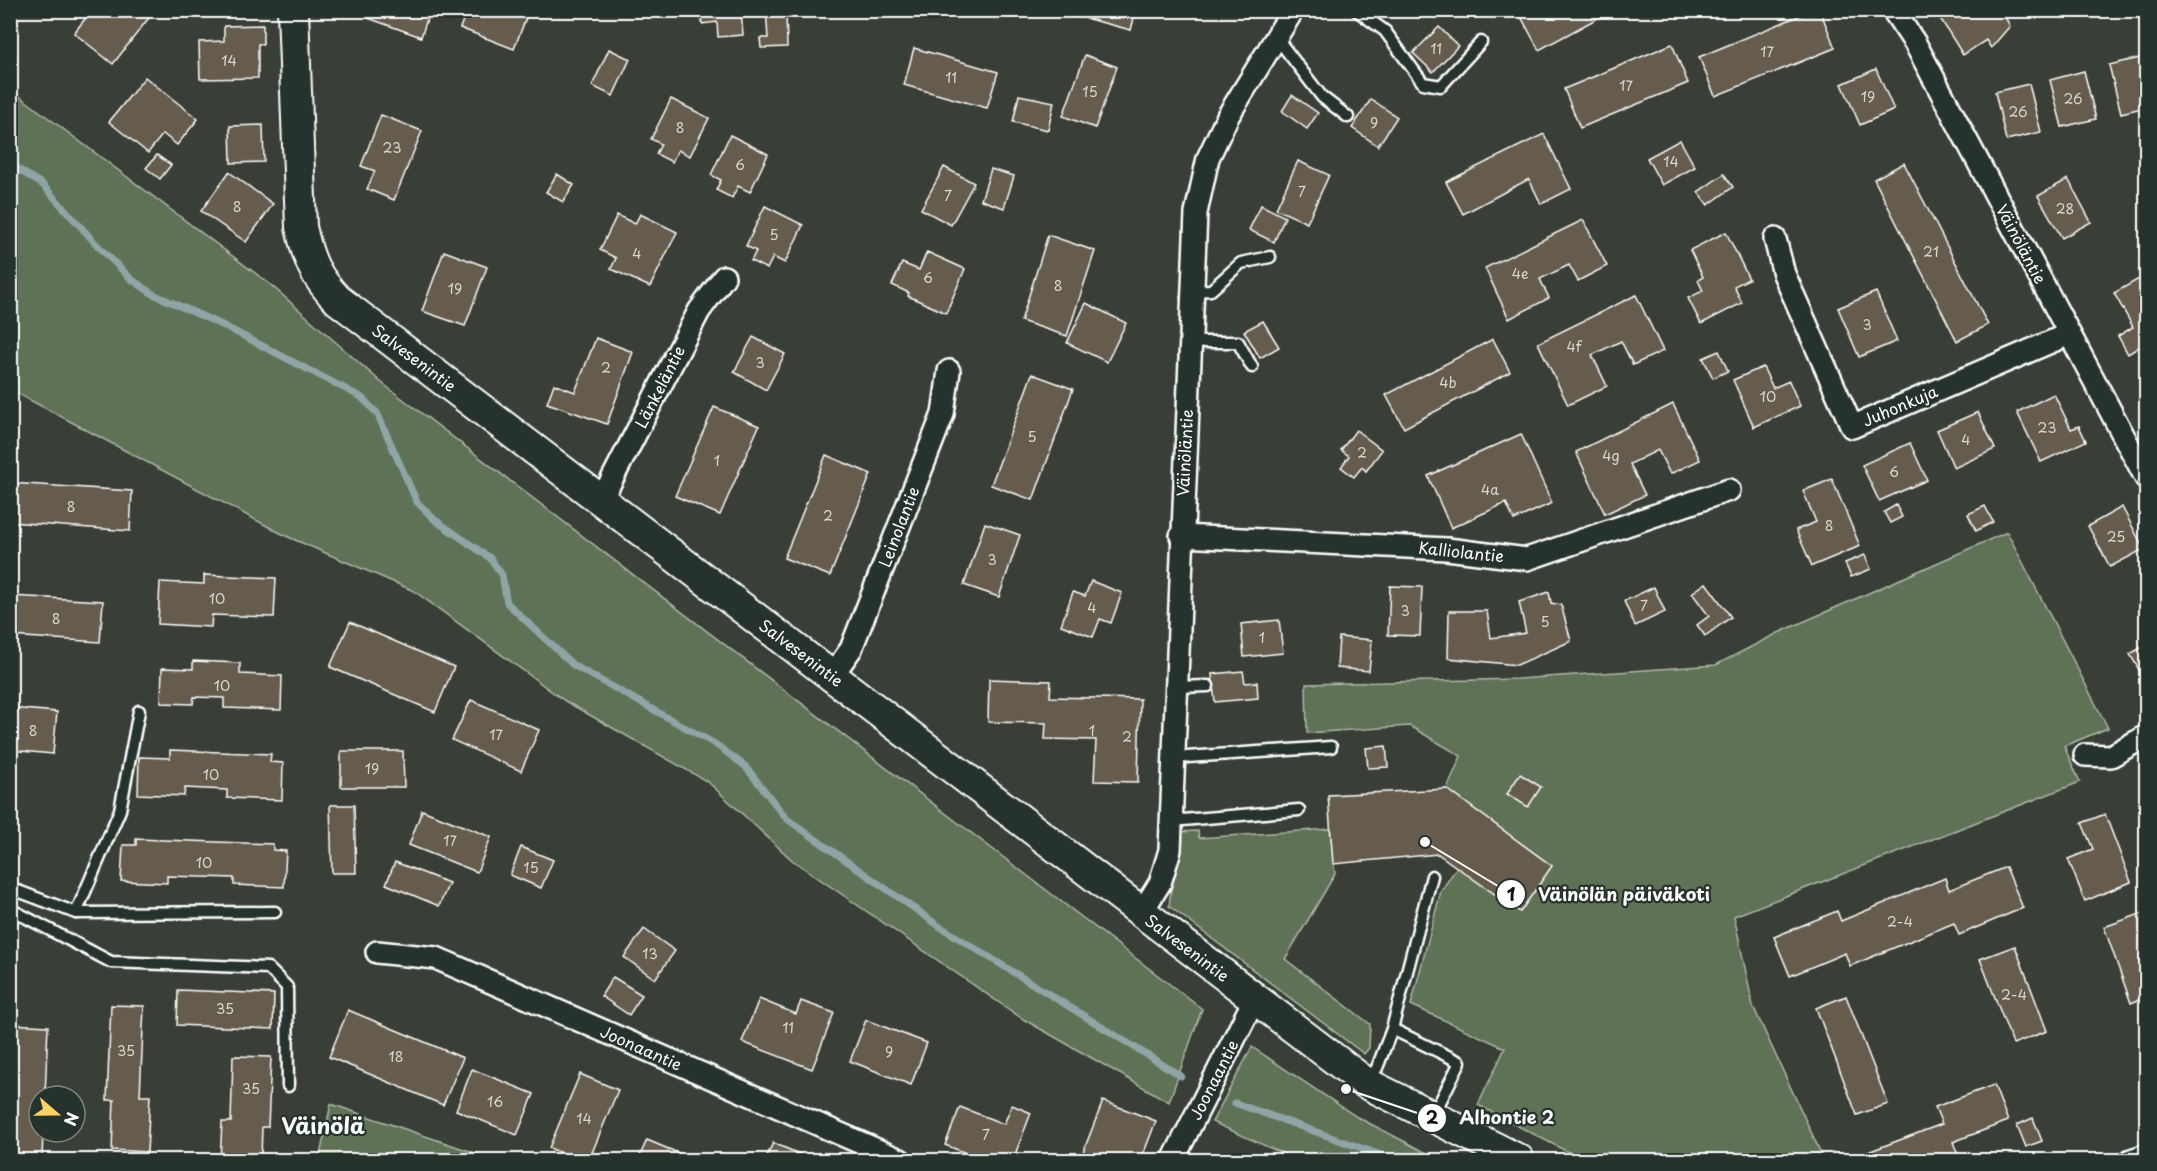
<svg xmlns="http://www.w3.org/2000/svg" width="2157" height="1171" font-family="'Playpen Sans',sans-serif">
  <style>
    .green { fill: #5f7255; stroke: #afb8aa; stroke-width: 1.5 }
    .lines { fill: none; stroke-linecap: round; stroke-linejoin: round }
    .stream { stroke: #8fa5a6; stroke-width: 7 }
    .building { fill: #655c4e; stroke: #fff; stroke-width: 1.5 }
    .lane-casing { stroke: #fff; stroke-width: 15 }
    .street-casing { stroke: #fff; stroke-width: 26 }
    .secondary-casing { stroke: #fff; stroke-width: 34 }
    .lane { stroke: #26332d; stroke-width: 10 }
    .street { stroke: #26332d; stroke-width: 21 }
    .secondary { stroke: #26332d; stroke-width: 30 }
    .labels { text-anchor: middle; stroke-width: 4.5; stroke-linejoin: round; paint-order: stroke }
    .number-label { font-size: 14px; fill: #d8d6d3 }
    .street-label { font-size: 16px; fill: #fff; stroke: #26332d }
    .district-label { font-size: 22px; font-weight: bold; fill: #fff; stroke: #26332d }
    .leader { fill: none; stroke: #fff; stroke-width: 2 }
    .callout-dot { fill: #fff; stroke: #26332d; stroke-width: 2 }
    .mark-label { font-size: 18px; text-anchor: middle; font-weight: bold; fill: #111 }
    .callout-label { font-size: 18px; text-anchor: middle; font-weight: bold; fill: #fff; stroke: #26332d; stroke-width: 4.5; stroke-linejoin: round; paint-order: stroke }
  </style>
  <rect width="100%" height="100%" fill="#393f37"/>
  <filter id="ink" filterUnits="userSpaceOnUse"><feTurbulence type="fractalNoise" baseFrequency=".0167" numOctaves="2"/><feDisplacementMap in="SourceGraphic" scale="12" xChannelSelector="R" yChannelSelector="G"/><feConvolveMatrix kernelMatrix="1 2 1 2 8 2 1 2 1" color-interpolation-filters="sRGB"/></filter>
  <g filter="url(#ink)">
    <g class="green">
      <path d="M10 89 271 285 382 383 1202 1009 1169 1102 1023 1019 792 860 708 782 565 701 414 591 286 536 11 390Z"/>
      <path d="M2007 532 2108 728 2064 746 2080 782 1734 916 1753 1006 1824 1160H1583L1478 1105 1505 1048 1411 1005 1441 891 1457 867 1520 912 1552 866 1447 789 1461 756 1410 726 1307 733 1306 684 1518 679 1716 665 1778 633Z"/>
      <path d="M1330 829 1335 874 1285 959 1370 1024 1369 1048 1364 1054 1169 906 1178 832 1198 831 1199 838Z"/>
      <path d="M1252 1047 1357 1117 1440 1160H1297L1212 1122Z"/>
      <path d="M331 1104 496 1160H319Z"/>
    </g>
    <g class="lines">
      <g class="stream">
        <path d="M10 164 43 185 98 246 131 279 153 294 222 325 361 397 377 413 417 502 435 520 490 558 502 575 507 603 573 665 715 744 745 766 787 819 939 926 1181 1076"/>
        <path d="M1235 1103 1395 1160"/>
      </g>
    </g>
    <g class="building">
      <path d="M92 10H155L113 64 74 33Z"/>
      <path d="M370 10H430L421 37 368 18Z"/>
      <path d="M467 10H529L514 49 460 28Z"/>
      <path d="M700 10H741L743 35 718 37 717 22 702 24Z"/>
      <path d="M766 10H786L787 47 761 48 760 38H768Z"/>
      <path d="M1054 10H1136L1131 30Z"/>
      <path d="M1525 10H1608L1609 12 1539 50 1519 13Z"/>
      <path d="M1813 10H1820L1835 48 1715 96 1699 57Z"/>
      <path d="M1935 10H2001L2010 26 1991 48 1986 40 1963 55Z"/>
      <path d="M263 25V44H258V78L200 79 199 42 224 41V26Z"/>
      <path d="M1439 27 1458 46 1433 72 1413 53Z"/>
      <path d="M1672 44 1688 83 1580 128 1564 89Z"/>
      <path d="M914 48 998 72 987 108 904 85Z"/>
      <path d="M609 49 630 59 613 96 592 86Z"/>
      <path d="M1085 55 1117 67 1095 128 1063 116Z"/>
      <path d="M2144 57 2146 69V107L2121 113 2109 65Z"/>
      <path d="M1876 69 1894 110 1860 125 1842 84Z"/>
      <path d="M2084 71 2096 119 2062 127 2050 80Z"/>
      <path d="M145 77 198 119 177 145 163 134 148 153 109 122Z"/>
      <path d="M2029 84 2041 132 2006 140 1995 92Z"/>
      <path d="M1019 95 1054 102 1048 130 1013 122Z"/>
      <path d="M1292 95 1318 113 1307 129 1282 111Z"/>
      <path d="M671 99 709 118 690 156 678 150 672 162 656 154 661 144 651 139Z"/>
      <path d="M1371 99 1397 117 1378 146 1352 128Z"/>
      <path d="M381 115 422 131 394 200 367 189 375 171 361 166Z"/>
      <path d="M263 125 264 162 231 163 230 126Z"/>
      <path d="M1544 134 1571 189 1541 204 1529 179 1463 214 1446 182Z"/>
      <path d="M730 135 768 154 750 192 738 186 732 198 716 190 721 180 711 175Z"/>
      <path d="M1680 140 1695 167 1662 185 1647 158Z"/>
      <path d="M157 155 171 165 160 179 146 168Z"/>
      <path d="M1298 161 1329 175 1307 223 1276 209Z"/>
      <path d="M1904 163 1988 325 1957 341 1874 179Z"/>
      <path d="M944 167 974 183 951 225 921 209Z"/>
      <path d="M991 169 1014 176 1004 208 981 200Z"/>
      <path d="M229 172 273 204 246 242 201 211Z"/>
      <path d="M557 174 574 185 563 202 546 192Z"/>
      <path d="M1724 174 1733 187 1708 205 1698 192Z"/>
      <path d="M2068 179 2091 222 2062 238 2038 196Z"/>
      <path d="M1261 205 1285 217 1274 242 1249 230Z"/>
      <path d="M765 206 803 225 785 263 773 257 767 269 751 261 756 251 746 246Z"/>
      <path d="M640 214 677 232 650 287 611 269 616 258 600 250 617 215 635 224Z"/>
      <path d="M1583 220 1607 266 1578 281 1569 265 1540 279 1549 298 1509 319 1485 268Z"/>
      <path d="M1726 232 1749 279 1734 286 1742 303 1701 324 1688 298 1703 291 1698 280 1703 277 1690 250Z"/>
      <path d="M1048 235 1095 251 1067 336 1021 321Z"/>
      <path d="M444 251 487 267 465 326 422 311Z"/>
      <path d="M927 252 965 269 946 313 908 296 909 293 892 285 902 263 919 270Z"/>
      <path d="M2146 275V343L2128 354 2118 336 2133 327 2114 293Z"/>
      <path d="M1876 292 1897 341 1859 357 1838 308Z"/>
      <path d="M1636 295 1663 351 1633 365 1621 341 1592 355 1607 386 1568 405 1538 343Z"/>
      <path d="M1086 303 1126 323 1107 362 1067 343Z"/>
      <path d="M1263 321 1279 347 1260 358 1244 331Z"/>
      <path d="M753 337 785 354 766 390 734 372Z"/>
      <path d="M596 338 633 352 607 424 547 403 554 384 575 392Z"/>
      <path d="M1493 339 1510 372 1404 428 1386 395Z"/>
      <path d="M1719 351 1728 371 1713 378 1703 358Z"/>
      <path d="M1763 367 1773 388 1789 381 1800 406 1754 427 1733 380Z"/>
      <path d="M1032 374 1073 389 1033 500 991 485Z"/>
      <path d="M2054 394 2071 429 2079 426 2086 441 2041 462 2017 412Z"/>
      <path d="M1673 404 1700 460 1670 474 1658 450 1630 464 1645 495 1605 514 1576 452Z"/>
      <path d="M714 407 759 426 720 515 675 496Z"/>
      <path d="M1978 412 1995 449 1954 468 1937 430Z"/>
      <path d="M1356 430 1382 450 1366 471 1362 467 1354 477 1341 467 1349 456 1341 450Z"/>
      <path d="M1521 434 1552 503 1514 520 1506 503 1451 528 1428 476Z"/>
      <path d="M1910 443 1927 480 1879 501 1862 465Z"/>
      <path d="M826 455 871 474 830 576 784 558Z"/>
      <path d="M1832 479 1860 546 1812 566 1796 530 1816 522 1803 491Z"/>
      <path d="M10 483 132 491 130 531 10 522Z"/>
      <path d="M1896 505 1902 517 1890 523 1884 512Z"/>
      <path d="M1985 506 1993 522 1976 531 1968 514Z"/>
      <path d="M2122 507 2144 549 2110 567 2088 526Z"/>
      <path d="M985 523 1020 535 999 597 964 585Z"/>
      <path d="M1865 555 1871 569 1851 577 1845 563Z"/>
      <path d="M204 575 276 578 274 617 212 615 211 627 158 624 160 582 204 584Z"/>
      <path d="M1091 581 1122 593 1111 623 1100 619 1093 637 1061 625 1073 592 1085 596Z"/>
      <path d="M1706 583 1731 617 1705 636 1697 625 1709 616 1692 593Z"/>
      <path d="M1390 586 1422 587 1420 636 1388 635Z"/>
      <path d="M1654 587 1665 612 1635 626 1624 601Z"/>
      <path d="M1549 592 1551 603 1561 605 1571 641 1517 665 1448 658 1449 611H1487L1491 638 1526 633 1519 602Z"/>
      <path d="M10 596 103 601 100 642 10 636Z"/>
      <path d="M1279 620 1283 653 1244 657 1241 624Z"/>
      <path d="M350 622 454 667 435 712 330 667Z"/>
      <path d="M1339 637 1372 640 1369 671 1337 668Z"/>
      <path d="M2146 645V682L2130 654Z"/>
      <path d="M193 661 240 663V674L282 676 281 710 224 708V698L194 697 193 704 161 703 162 668 193 669Z"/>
      <path d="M1243 671 1245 683 1257 682 1258 698 1215 702 1212 674Z"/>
      <path d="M989 679 1051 681 1050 697 1140 699 1138 782 1094 781 1096 740 1045 739 1046 723 988 722Z"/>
      <path d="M471 700 539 730 521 771 452 740Z"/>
      <path d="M10 708 57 712 53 754 10 750Z"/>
      <path d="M1386 746 1388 767 1368 768 1366 748Z"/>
      <path d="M170 750 271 754 270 762 283 763 282 800 227 798V790L185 788 184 796 138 794 139 757 170 758Z"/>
      <path d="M341 751H403L404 787H341Z"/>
      <path d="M1520 774 1541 787 1528 807 1507 794Z"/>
      <path d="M1447 789 1552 866 1520 912 1438 854 1333 864 1328 795Z"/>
      <path d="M330 805H354L356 873H332Z"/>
      <path d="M422 810 491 837 477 872 409 845Z"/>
      <path d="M2105 814 2131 882 2085 901 2068 859 2093 849 2082 823Z"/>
      <path d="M136 839 273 844V850L286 851 284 887 234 885V878L167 876V883L121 881 123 845H136Z"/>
      <path d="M521 847 553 860 541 888 510 875Z"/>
      <path d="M395 862 449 883 439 906 386 884Z"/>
      <path d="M2006 867 2023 908 1959 935 1954 923 1850 966 1845 953 1790 976 1774 937 1837 911 1841 921 1945 878 1949 890Z"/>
      <path d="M2146 912V997L2131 1003 2104 927Z"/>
      <path d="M644 929 675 951 655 979 624 957Z"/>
      <path d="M2015 946 2047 1031 2013 1044 1980 959Z"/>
      <path d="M613 977 642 995 629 1015 601 996Z"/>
      <path d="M178 990 274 994 273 1029 177 1025Z"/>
      <path d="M1846 996 1888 1104 1857 1115 1816 1008Z"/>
      <path d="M759 999 796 1014 801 1001 834 1013 812 1069 742 1042Z"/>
      <path d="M111 1005 144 1006 140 1096H150L147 1152 112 1150 114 1100H107Z"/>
      <path d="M348 1010 463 1058 443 1105 329 1057Z"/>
      <path d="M866 1020 927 1043 911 1085 850 1061Z"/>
      <path d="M10 1024 48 1026 45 1096H39V1132H43L42 1160H10Z"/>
      <path d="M233 1056 271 1057 268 1127H262L261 1160H220L222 1122H231Z"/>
      <path d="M472 1069 534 1094 517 1135 456 1110Z"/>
      <path d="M580 1074 618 1090 589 1160H579L549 1148Z"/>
      <path d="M1994 1085 2008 1121 1953 1142 1960 1160H1862L1860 1155 1942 1124 1935 1107Z"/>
      <path d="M1103 1101 1156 1121 1141 1160H1080Z"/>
      <path d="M1012 1105 1031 1113 1013 1160H985L945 1145 960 1107 1004 1124Z"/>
      <path d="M2033 1118 2042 1141 2026 1147 2017 1125Z"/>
      <path d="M647 1140 695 1160H638Z"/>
      <path d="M773 1143 809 1158 808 1160H765Z"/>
    </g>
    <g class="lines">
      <g class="lane-casing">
        <g id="lane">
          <path d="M1356 10 1385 31 1423 83 1441 86 1481 42"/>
          <path d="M1276 37 1322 97 1348 117"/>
          <path d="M1192 291 1211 290 1241 263 1270 257"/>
          <path d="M1190 342H1238L1252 367"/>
          <path d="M1176 687 1208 686"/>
          <path d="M1173 758 1331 747"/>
          <path d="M1171 821 1299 810"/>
          <path d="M10 888 76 913 275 912"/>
          <path d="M10 909 111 962 268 968 287 987 288 1086"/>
          <path d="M76 913 120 810 139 711"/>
          <path d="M1392 1029 1460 1062 1434 1114"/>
          <path d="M1368 1081 1377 1068 1392 1029 1432 876"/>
        </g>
      </g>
      <g class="street-casing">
        <g id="street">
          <path d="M1893 10 1915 43 2146 478"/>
          <path d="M1775 239 1784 274 1852 427 2069 334"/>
          <path d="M599 499 609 485 699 311 724 277"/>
          <path d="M1181 536 1447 549 1527 559 1729 490"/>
          <path d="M831 677 851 649 943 414 949 371"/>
          <path d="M2085 755 2111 756 2146 736"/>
          <path d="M1141 913 1160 883 1170 850 1196 213 1208 158 1228 116 1293 10"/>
          <path d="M377 952 436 958 900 1160"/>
          <path d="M1173 1160 1254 1000"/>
          <path d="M2131 1160 2146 1155"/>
        </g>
      </g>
      <g class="secondary-casing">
        <path id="secondary" d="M293 10 301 227C308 259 315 277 338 300L1366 1083 1519 1160"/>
      </g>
      <use href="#lane" class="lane"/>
      <use href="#street" class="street"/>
      <use href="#secondary" class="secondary"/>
    </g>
  </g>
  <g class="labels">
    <g class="number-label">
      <text x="1436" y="54">11</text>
      <text x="1767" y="57">17</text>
      <text x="229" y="66">14</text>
      <text x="951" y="83">11</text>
      <text x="1626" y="91">17</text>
      <text x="1090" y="97">15</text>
      <text x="1868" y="102">19</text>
      <text x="2073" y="104">26</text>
      <text x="2018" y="117">26</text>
      <text x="1374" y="128">9</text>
      <text x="680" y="133">8</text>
      <text x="392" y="153">23</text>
      <text x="1671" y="167">14</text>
      <text x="740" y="170">6</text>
      <text x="1302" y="197">7</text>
      <text x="948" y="201">7</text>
      <text x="237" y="212">8</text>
      <text x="2065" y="214">28</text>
      <text x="774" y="240">5</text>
      <text x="1931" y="257">21</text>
      <text x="637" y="259">4</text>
      <text x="1520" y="279">4e</text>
      <text x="928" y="283">6</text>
      <text x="1058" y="291">8</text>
      <text x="455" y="294">19</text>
      <text x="1867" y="330">3</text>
      <text x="1574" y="352">4f</text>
      <text x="760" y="368">3</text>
      <text x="606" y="373">2</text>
      <text x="1448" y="388">4b</text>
      <text x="1768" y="402">10</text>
      <text x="2047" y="433">23</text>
      <text x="1032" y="442">5</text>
      <text x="1966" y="445">4</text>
      <text x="1362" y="458">2</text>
      <text x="1611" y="461">4g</text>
      <text x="717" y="466">1</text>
      <text x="1894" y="477">6</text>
      <text x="1490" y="495">4a</text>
      <text x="71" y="512">8</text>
      <text x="828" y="521">2</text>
      <text x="1829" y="531">8</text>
      <text x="2116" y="542">25</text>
      <text x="992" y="565">3</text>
      <text x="217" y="604">10</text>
      <text x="1644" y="611">7</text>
      <text x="1092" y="613">4</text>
      <text x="1405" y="616">3</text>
      <text x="56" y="624">8</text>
      <text x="1545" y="627">5</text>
      <text x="1262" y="643">1</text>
      <text x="222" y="691">10</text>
      <text x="33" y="736">8</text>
      <text x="1092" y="736">1</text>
      <text x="496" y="740">17</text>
      <text x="1127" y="742">2</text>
      <text x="372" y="774">19</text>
      <text x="211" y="780">10</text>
      <text x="450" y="846">17</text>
      <text x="204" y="868">10</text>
      <text x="531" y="873">15</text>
      <text x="1900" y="927">2-4</text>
      <text x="650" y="959">13</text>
      <text x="2014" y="1000">2-4</text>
      <text x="225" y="1014">35</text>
      <text x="788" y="1033">11</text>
      <text x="126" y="1056">35</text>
      <text x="889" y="1057">9</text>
      <text x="396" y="1062">18</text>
      <text x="251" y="1094">35</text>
      <text x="495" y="1107">16</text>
      <text x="584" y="1124">14</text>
      <text x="986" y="1140">7</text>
    </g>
    <g class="street-label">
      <text transform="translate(2021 244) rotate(62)" y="6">Väinöläntie</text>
      <text transform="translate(414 358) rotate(37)" y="6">Salvesenintie</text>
      <text transform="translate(660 387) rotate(-63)" y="6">Länkeläntie</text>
      <text transform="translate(1900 406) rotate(-23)" y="6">Juhonkuja</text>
      <text transform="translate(1185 453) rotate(-87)" y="6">Väinöläntie</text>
      <text transform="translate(899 527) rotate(-69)" y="6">Leinolantie</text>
      <text transform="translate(1461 552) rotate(6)" y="6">Kalliolantie</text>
      <text transform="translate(801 653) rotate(37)" y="6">Salvesenintie</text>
      <text transform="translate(1187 948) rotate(37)" y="6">Salvesenintie</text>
      <text transform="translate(641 1048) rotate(24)" y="6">Joonaantie</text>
      <text transform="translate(1214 1080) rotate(-63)" y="6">Joonaantie</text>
    </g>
    <g class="district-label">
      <text x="323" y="1134">Väinölä</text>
    </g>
  </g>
  <path class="leader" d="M1425 842L1511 894M1346 1089L1432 1118"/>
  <g class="callout-dot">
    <circle cx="1425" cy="842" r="6"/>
    <circle cx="1346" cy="1089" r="6"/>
    <circle cx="1511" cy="894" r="15"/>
    <circle cx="1432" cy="1118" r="15"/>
  </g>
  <g class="mark-label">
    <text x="1511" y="901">1</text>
    <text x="1432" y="1124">2</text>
  </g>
  <g class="callout-label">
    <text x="1624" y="901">Väinölän päiväkoti</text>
    <text x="1507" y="1124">Alhontie 2</text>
  </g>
  <rect width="2157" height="1171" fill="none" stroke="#26332d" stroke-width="36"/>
  <rect x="18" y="18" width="2121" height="1135" fill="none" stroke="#fff" stroke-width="2" filter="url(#ink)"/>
  <g transform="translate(57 1114) rotate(110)"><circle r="28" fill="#26332d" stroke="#7d8581" stroke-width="1.5"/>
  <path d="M0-4.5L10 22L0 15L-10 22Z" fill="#ffd166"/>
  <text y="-9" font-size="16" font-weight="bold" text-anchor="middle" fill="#ffffff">N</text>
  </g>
</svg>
